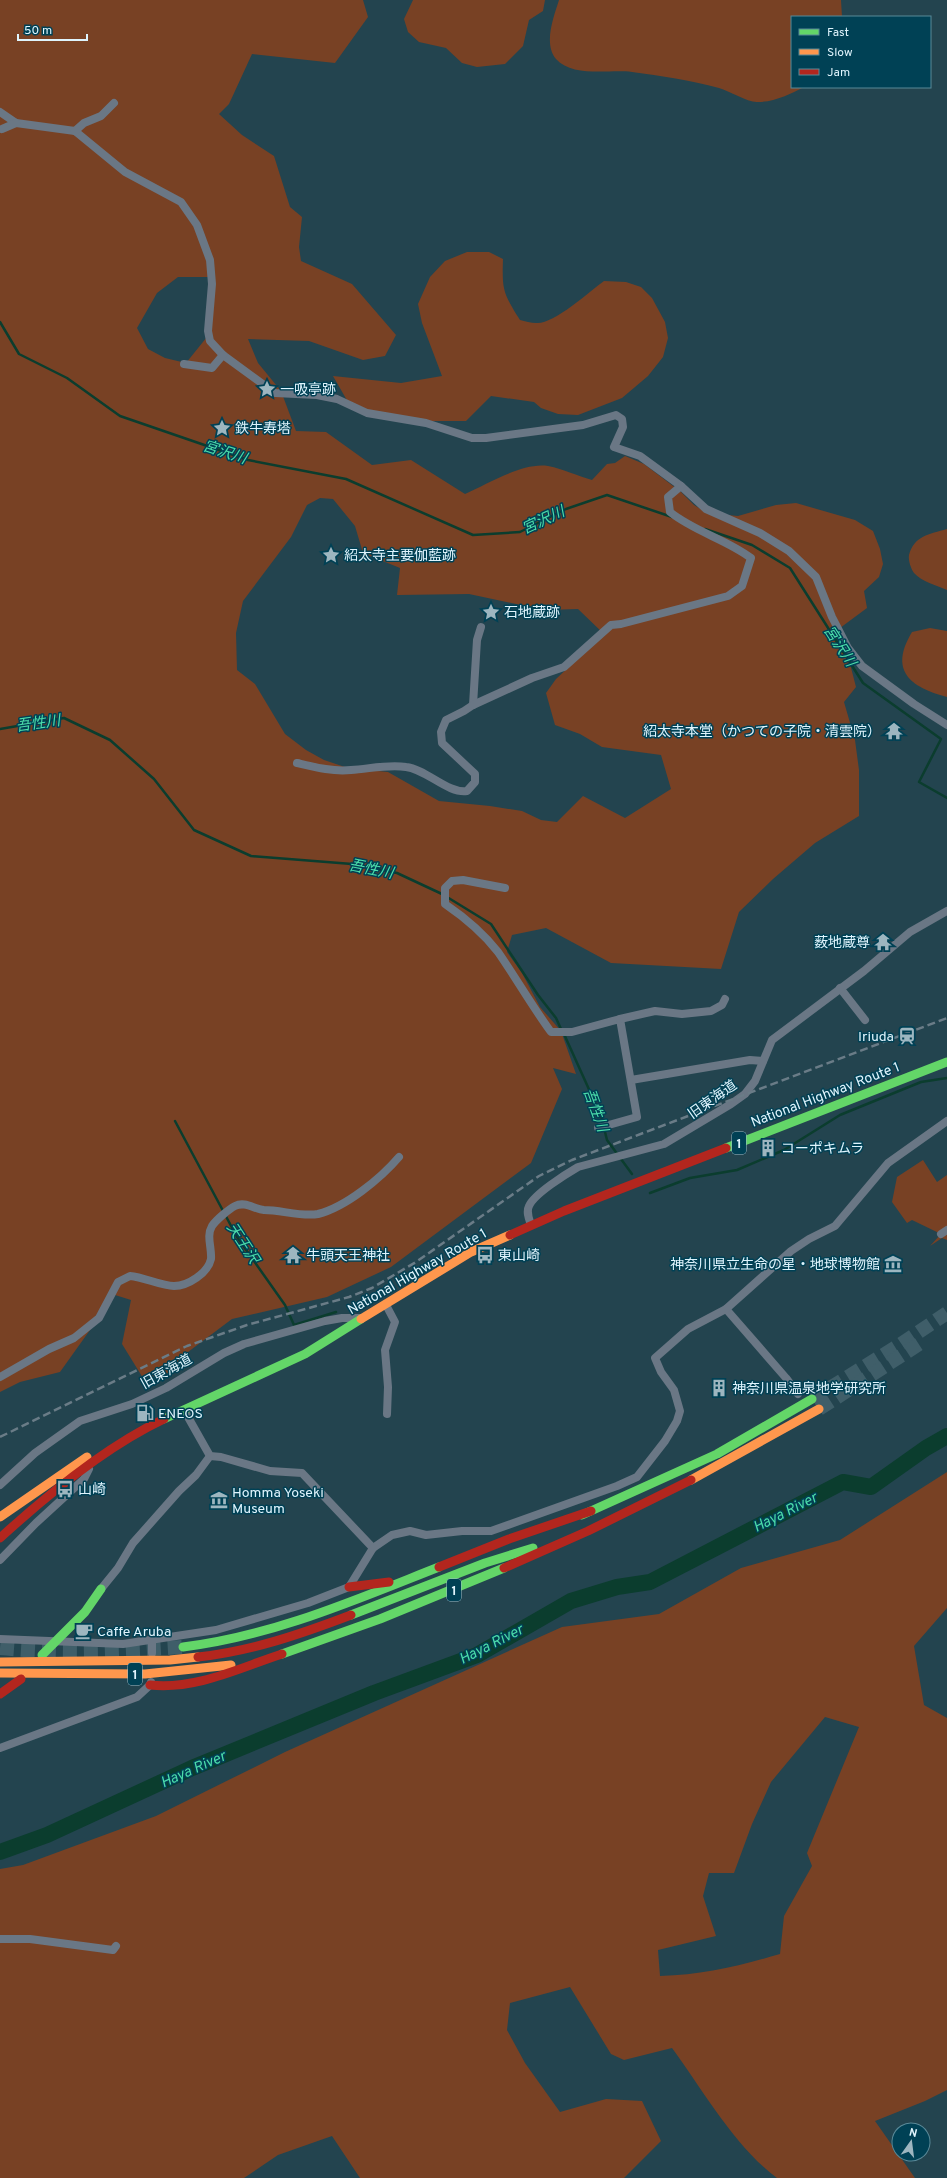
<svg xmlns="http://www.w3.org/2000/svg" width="947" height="2178" font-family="Overpass,'Noto Sans JP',sans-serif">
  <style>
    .green { fill: #784124; fill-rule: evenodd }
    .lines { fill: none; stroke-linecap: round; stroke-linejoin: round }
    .stream { stroke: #0b3d2e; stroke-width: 2.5 }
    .river { stroke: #0b3d2e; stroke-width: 16 }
    .highway-tunnel { stroke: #3f5e69; stroke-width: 14; stroke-dasharray: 14 7; stroke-linecap: butt }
    .street { stroke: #6a7785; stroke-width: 8 }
    .fast { stroke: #63d668; stroke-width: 9 }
    .slow { stroke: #ff974d; stroke-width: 9 }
    .jam { stroke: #b3261e; stroke-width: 9 }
    .rail { stroke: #6a7c87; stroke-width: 2.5; stroke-dasharray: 8 4; stroke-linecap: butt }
    .labels { text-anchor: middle; stroke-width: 3; stroke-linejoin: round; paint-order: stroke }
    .shield { fill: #004155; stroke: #9cbecb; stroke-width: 1 }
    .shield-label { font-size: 13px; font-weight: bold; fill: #dff4fd }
    .poi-label { font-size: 14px; fill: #dff4fd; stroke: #004155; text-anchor: start }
    .street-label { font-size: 14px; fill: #dff4fd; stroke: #004155 }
    .water-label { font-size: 15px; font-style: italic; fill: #4cddaa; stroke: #004155 }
  </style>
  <rect width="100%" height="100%" fill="#23444f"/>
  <g class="green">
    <path d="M0 0H363L368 17 335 63 252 54 229 104 219 114 242 135 274 156 290 207 302 217 299 247 301 261 352 284 396 335 385 356 363 360 309 341 248 339 258 363 281 391 296 431 326 432 372 465 411 460 465 494C488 484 523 462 548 466 564 469 577 476 592 480L607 464 615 463 625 456 644 464 681 492 694 505 707 513 738 516 776 505 796 503 855 520 873 531 880 549 883 564 879 577 864 591 867 608 840 628 836 643 849 660 856 687 844 702 855 740 859 770V816L815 843 773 879 739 912 721 969 611 963 546 928 512 935 507 952 522 973 540 1007 561 1031 576 1074 553 1068 562 1089 531 1163 391 1267 327 1297 232 1319 188 1352 178 1370 157 1376 143 1378 122 1344 131 1300 115 1295 60 1372 20 1382 0 1392ZM178 277H211V332L186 363 165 358 148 349 137 328 157 293ZM320 498 333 499 355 526 363 553 400 568 397 595 469 594 545 610 578 609 604 634 556 679 546 693 555 725 580 734 602 747 661 755 671 789 625 818 583 796 557 822 541 820 522 811 490 806 439 801 388 772 348 768 324 760 306 750 285 734 255 684 237 670 236 633 243 601 291 537 307 505Z"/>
    <path d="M413 0H545L543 11 529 20 523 46 505 64 477 67 462 63 446 48 419 42 408 32 404 19Z"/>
    <path d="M559 0H841L842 17H792V87H804C790 94 775 102 758 102 748 103 730 91 719 88 690 80 661 76 632 72 610 69 573 78 556 59 543 44 554 16 559 0Z"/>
    <path d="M467 252H489L503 259C502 290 503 293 520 320 525 321 531 323 536 323 553 325 589 292 604 281L626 282 641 287 652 298 665 322 668 338 663 357 648 376 622 398 578 415 558 414 541 408 534 402 491 396 466 421H411L352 409 333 376 401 383 442 376 422 323 418 304 430 277 445 261Z"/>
    <path d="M947 529V590C936 585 922 582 914 573 911 569 908 560 909 555 914 536 929 534 947 529Z"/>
    <path d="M930 628 947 631V697C909 687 889 670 912 632Z"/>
    <path d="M923 1160 937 1182 947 1175V1240L942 1238 930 1246 941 1234 912 1220 907 1223 892 1202 897 1177Z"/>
    <path d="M947 1472V1608L914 1646 924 1705 947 1718V2090L925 2101 875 2121 915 2178H777C736 2148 702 2089 672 2048L624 2060 611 2054 570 1987 510 2003 507 2030 525 2063 560 2112 606 2099 642 2101 661 2141 624 2178H360L332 2136 278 2155 244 2178H0V1869L23 1865 156 1816 285 1752 562 1627 659 1614 741 1568 840 1540ZM825 1717 859 1727 807 1853 812 1866 784 1916 780 1954C739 1966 703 1975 660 1976L658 1950 716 1936 703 1896 709 1873H734L752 1824 771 1782Z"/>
  </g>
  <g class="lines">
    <g class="stream">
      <path d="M0 322 19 354 67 378 120 416 248 460 346 479 473 535 520 532 566 509 607 495 672 517"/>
      <path d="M705 529 752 545 790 568 863 683 941 739 919 782 947 798"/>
      <path d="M0 729 64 718 110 740 154 779 194 830 251 856 352 864 397 873 442 894"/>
      <path d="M447 897 491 924 538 995 556 1018 561 1029"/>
      <path d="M564 1034 601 1116 607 1140 632 1174"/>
      <path d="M175 1121 237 1237 285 1305 294 1325 336 1312"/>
      <path d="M650 1193 690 1178 737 1170 784 1150 840 1115 921 1082 947 1078"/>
    </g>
    <path class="river" d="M0 1852 47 1835 192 1768 374 1693 477 1655 571 1601 617 1587 650 1582 843 1482 871 1487 926 1448 947 1436"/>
    <g class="highway-tunnel">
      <path d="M812 1399 901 1344 947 1313"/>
      <path d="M819 1409 919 1344"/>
      <path d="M0 1648C61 1654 121 1651 183 1647"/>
    </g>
    <g class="street">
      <path d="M0 112 16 123 75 131 125 172 181 202 197 225 210 260 212 284 208 331 210 341 223 355 275 393 317 395 337 399 367 413 426 423 472 438H486L583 425 616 415 622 419 623 427 614 447 640 456 681 486 706 509 760 533 789 551 816 577 832 617 848 648 862 666 914 704 947 725"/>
      <path d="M2 129 16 123"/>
      <path d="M75 131 84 123 101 116 114 103"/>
      <path d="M184 364 212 368 223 355"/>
      <path d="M473 705 477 640 481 627"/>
      <path d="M297 763C314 767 333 772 351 770 369 769 388 764 406 767 426 769 448 794 467 791L475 782V774L442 743 441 732 446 720 464 711 473 705 532 678 564 667 611 625 621 624 728 596 742 586 751 558C726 539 695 532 670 512L668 497 681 486"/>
      <path d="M505 888 463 880 452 881 445 888V904C464 917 484 934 498 952 516 978 532 1006 551 1032H572L620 1019 637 1117 598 1128"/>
      <path d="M840 988 865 1020"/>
      <path d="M620 1019 655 1011 682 1014 711 1011 722 1005 725 999"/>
      <path d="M631 1080 750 1060 763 1061"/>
      <path d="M531 1225C529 1219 526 1212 529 1206 534 1194 566 1174 578 1167L664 1144 731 1104 745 1094 755 1081 772 1040 864 971 910 932 947 911"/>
      <path d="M941 1234 947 1230"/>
      <path d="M386 1305 395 1322 385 1350 388 1387 387 1414"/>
      <path d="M726 1309 786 1378 798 1394"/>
      <path d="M0 1377 49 1349 74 1338 99 1318 118 1282 130 1276C144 1277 161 1286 174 1286 188 1286 208 1273 211 1259 212 1248 206 1236 212 1226 216 1220 229 1209 235 1206 245 1201 254 1209 264 1210 281 1210 302 1217 318 1214 346 1207 381 1178 399 1157"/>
      <path d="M184 1410 210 1456 221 1457 270 1471 302 1473 373 1548"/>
      <path d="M0 1485 35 1453 80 1421 132 1404 166 1388 224 1353 244 1344 325 1321 342 1318H361"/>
      <path d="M0 1560 36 1523 84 1479 89 1469"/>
      <path d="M101 1589 118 1568 133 1543 179 1491 196 1475 210 1456"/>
      <path d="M0 1639 123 1644 216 1630 308 1603 349 1587 373 1548 392 1535 410 1531 426 1535 462 1531H491L617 1486 637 1477 665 1441 677 1421 680 1411 674 1390 661 1372 655 1358 688 1329 726 1309 791 1251 809 1239 835 1226 888 1163 947 1121"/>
      <path d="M152 1640V1653"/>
      <path d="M0 1748 137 1697 150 1685 151 1682"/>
      <path d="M0 1939H30L113 1950 116 1946"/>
    </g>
    <g class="fast">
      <path d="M726 1148 947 1062"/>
      <path d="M164 1419 305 1354 361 1319"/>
      <path d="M582 1515 717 1454 812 1399"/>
      <path d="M351 1615 485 1563 533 1548"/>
      <path d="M183 1647C273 1636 355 1600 439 1567"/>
      <path d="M282 1654 380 1619 504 1568"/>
      <path d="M42 1655 85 1612 101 1589"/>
    </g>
    <g class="slow">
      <path d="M361 1319 471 1252 510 1235"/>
      <path d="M691 1480 819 1409"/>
      <path d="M0 1517 87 1457"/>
      <path d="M0 1662 170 1660 198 1657"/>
      <path d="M0 1673 145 1674 231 1665"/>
    </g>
    <g class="jam">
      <path d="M510 1235 564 1211 726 1148"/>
      <path d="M0 1538C47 1495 107 1446 164 1419"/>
      <path d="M439 1567 509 1539 591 1511"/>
      <path d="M504 1568 588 1531 691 1480"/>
      <path d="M349 1587 389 1582"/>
      <path d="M198 1657C252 1651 301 1634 351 1615"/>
      <path d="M150 1685C196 1690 239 1668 282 1654"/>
      <path d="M0 1694 21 1679"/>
    </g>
    <path class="rail" d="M0 1437 187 1346 247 1325 349 1297 372 1288 416 1262 539 1176 572 1160 947 1018"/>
  </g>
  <defs>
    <g id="sight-bare" transform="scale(1.38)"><path d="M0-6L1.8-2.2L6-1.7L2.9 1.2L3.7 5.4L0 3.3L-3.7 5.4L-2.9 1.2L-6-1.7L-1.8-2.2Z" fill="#9db6c0" stroke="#004155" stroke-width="2.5" paint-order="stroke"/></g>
    <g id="temple-bare" transform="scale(1.38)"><path d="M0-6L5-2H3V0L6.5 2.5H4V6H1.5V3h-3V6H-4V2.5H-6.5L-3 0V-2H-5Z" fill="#9db6c0" stroke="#004155" stroke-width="2.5" paint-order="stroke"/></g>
    <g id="station-bare" transform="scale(1.38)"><path d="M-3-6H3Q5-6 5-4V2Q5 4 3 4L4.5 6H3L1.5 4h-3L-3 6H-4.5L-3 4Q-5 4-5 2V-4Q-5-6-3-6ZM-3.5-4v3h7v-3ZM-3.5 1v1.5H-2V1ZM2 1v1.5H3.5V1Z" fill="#9db6c0" stroke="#004155" stroke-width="2.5" paint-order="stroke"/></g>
    <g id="building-bare" transform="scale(1.38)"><path d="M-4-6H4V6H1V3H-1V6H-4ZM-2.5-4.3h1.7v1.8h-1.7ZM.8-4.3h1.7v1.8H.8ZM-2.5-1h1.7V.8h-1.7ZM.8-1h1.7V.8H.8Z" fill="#9db6c0" stroke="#004155" stroke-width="2.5" paint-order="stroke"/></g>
    <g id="bus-bare" transform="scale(1.38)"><path d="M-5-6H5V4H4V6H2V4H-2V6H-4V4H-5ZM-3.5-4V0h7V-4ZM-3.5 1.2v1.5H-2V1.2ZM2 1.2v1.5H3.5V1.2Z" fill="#9db6c0" stroke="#004155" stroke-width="2.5" paint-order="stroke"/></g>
    <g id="museum-bare" transform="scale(1.38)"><path d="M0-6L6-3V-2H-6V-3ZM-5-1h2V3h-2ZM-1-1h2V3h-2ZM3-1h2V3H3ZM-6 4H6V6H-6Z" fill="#9db6c0" stroke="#004155" stroke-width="2.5" paint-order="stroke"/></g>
    <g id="fuel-bare" transform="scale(1.38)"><path d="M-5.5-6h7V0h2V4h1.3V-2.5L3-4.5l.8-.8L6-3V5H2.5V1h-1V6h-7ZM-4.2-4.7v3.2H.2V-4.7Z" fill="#9db6c0" stroke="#004155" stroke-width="2.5" paint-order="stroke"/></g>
    <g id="cafe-bare" transform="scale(1.38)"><path d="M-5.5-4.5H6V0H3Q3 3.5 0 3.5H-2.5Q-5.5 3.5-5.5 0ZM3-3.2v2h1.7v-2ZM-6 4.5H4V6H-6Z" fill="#9db6c0" stroke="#004155" stroke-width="2.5" paint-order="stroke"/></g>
  </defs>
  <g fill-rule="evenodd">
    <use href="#sight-bare" x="267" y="389"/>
    <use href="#sight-bare" x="222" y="428"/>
    <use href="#sight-bare" x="331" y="555"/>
    <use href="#sight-bare" x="491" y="612"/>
    <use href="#temple-bare" x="894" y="731"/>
    <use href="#temple-bare" x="883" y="942"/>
    <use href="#station-bare" x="907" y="1036"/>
    <use href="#building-bare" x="768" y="1148"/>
    <use href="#temple-bare" x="293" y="1255"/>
    <use href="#bus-bare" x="485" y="1255"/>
    <use href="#museum-bare" x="893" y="1264"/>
    <use href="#building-bare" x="719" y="1388"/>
    <use href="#fuel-bare" x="145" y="1413"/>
    <use href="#bus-bare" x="65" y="1489"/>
    <use href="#museum-bare" x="219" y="1500"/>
    <use href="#cafe-bare" x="84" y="1631"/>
  </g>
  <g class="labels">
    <g class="shield">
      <rect x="732" y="1132" width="14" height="22" rx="3"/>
      <rect x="447" y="1579" width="14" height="22" rx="3"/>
      <rect x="128" y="1663" width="14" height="22" rx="3"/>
    </g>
    <g class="shield-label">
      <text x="739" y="1148">1</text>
      <text x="454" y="1595">1</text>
      <text x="135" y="1679">1</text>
    </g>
    <g class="poi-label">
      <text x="280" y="394">一吸亭跡</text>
      <text x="235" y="433">鉄牛寿塔</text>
      <text x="344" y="560">紹太寺主要伽藍跡</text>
      <text x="504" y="617">石地蔵跡</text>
      <text x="881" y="736" text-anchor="end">紹太寺本堂（かつての子院・清雲院）</text>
      <text x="870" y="947" text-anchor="end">薮地蔵尊</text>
      <text x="894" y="1041" text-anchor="end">Iriuda</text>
      <text x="781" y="1153">コーポキムラ</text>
      <text x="306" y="1260">牛頭天王神社</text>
      <text x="498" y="1260">東山崎</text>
      <text x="880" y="1269" text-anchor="end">神奈川県立生命の星・地球博物館</text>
      <text x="732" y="1393">神奈川県温泉地学研究所</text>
      <text x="158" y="1418">ENEOS</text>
      <text x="78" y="1494">山崎</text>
      <text x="232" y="1497">Homma Yoseki<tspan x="232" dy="16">Museum</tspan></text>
      <text x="97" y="1636">Caffe Aruba</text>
    </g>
    <g class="street-label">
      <text transform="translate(825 1094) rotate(-21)" y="5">National Highway Route 1</text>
      <text transform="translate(712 1099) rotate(-35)" y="5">旧東海道</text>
      <text transform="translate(417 1271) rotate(-30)" y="5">National Highway Route 1</text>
      <text transform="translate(166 1371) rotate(-29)" y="5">旧東海道</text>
    </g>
    <g class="water-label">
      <text transform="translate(225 452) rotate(18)" y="5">宮沢川</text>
      <text transform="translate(543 520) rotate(-25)" y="5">宮沢川</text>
      <text transform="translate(840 646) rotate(57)" y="5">宮沢川</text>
      <text transform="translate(38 723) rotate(-8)" y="5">吾性川</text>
      <text transform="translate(371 869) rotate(11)" y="5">吾性川</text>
      <text transform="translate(596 1110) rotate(70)" y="5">吾性川</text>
      <text transform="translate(243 1243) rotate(57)" y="5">天王沢</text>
      <text transform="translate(785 1512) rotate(-27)" y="5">Haya River</text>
      <text transform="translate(491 1644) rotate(-27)" y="5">Haya River</text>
      <text transform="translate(193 1769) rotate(-24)" y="5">Haya River</text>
    </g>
  </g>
  <rect x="791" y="16" width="140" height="72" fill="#004155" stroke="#598998"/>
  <rect x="799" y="29" width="20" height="6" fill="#63d668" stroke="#598998"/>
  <text x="827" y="36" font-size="12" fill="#dff4fd">Fast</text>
  <rect x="799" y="49" width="20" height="6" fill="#ff974d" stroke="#598998"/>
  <text x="827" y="56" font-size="12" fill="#dff4fd">Slow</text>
  <rect x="799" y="69" width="20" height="6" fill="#b3261e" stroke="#598998"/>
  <text x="827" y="76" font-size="12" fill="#dff4fd">Jam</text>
  <g transform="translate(911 2142) rotate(14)"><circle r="19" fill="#004155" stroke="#598998"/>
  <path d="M0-3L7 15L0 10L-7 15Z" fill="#9db6c0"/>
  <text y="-6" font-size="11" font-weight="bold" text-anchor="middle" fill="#dff4fd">N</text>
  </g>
  <path d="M18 34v6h69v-6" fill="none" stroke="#dff4fd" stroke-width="2"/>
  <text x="24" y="34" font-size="12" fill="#dff4fd" stroke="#004155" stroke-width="3" paint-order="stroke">50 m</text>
</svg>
